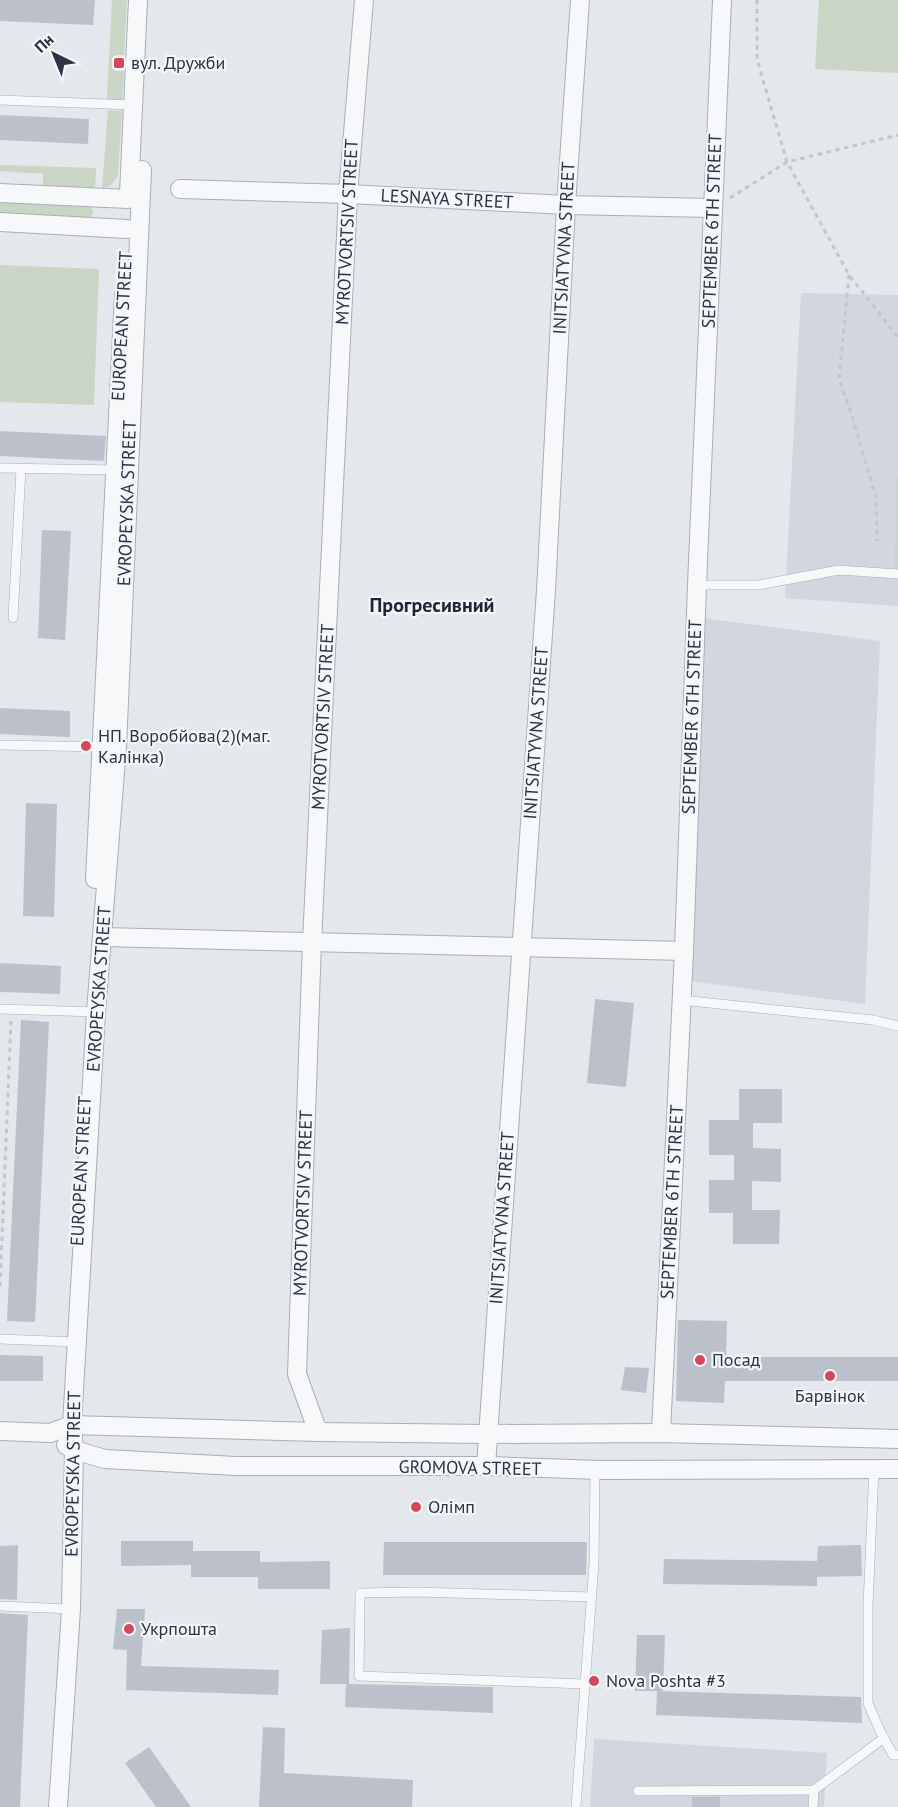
<svg xmlns="http://www.w3.org/2000/svg" width="898" height="1807" font-family="'PT Sans',sans-serif">
  <style>
    .built { fill: #d2d6de }
    .green { fill: #c9d6c5 }
    .building { fill: #bbc0ca }
    .lines { fill: none; stroke-linecap: round; stroke-linejoin: round }
    .service-casing { stroke: #a9aeb7; stroke-width: 10 }
    .minor-casing { stroke: #a9aeb7; stroke-width: 20 }
    .path { stroke: #c2c5cb; stroke-width: 3; stroke-dasharray: 4.5 4.5; stroke-linecap: butt }
    .service { stroke: #f7f8fa; stroke-width: 9 }
    .minor { stroke: #f7f8fa; stroke-width: 18 }
    .poi-dot { fill: #d1495b; stroke: #f4f6f9; stroke-width: 2 }
    .labels { text-anchor: middle; stroke-width: 4.5; stroke-linejoin: round; paint-order: stroke }
    .poi-label { font-size: 18px; fill: #2b3445; stroke: #f4f6f9; text-anchor: start }
    .street-label { font-size: 18px; fill: #2b3445; stroke: #f4f6f9 }
    .neighbourhood-label { font-size: 20px; font-weight: bold; fill: #1d2536; stroke: #f4f6f9 }
  </style>
  <rect width="100%" height="100%" fill="#e4e7ec"/>
  <g class="built">
    <path d="M801 293 898 295V606L785 598Z"/>
    <path d="M703 618 880 641 865 1004 690 981Z"/>
    <path d="M594 1739 827 1753 824 1807H590Z"/>
  </g>
  <g class="green">
    <path d="M112 0H127L124 55H115V71H124L122 100 107 99Z"/>
    <path d="M819 0H898V73L815 69Z"/>
    <path d="M108 110 122 111 118 176 110 186 102 188Z"/>
    <path d="M0 165 96 168 95 190 43 187V174L1 171 0 173Z"/>
    <path d="M0 201 89 206 92 209 93 213 89 219 0 216Z"/>
    <path d="M0 265 99 269 94 405 0 402Z"/>
    <path d="M896 479H898V573H895Z"/>
  </g>
  <g class="building">
    <path d="M0 0H95L93 25 0 21Z"/>
    <path d="M0 115 89 119 88 144 0 140Z"/>
    <path d="M0 431 106 436 104 461 0 456Z"/>
    <path d="M42 530 71 531 65 640 38 638Z"/>
    <path d="M0 708 70 711V737L0 734Z"/>
    <path d="M26 803 57 804 54 917 23 916Z"/>
    <path d="M0 963 61 966 60 994 0 992Z"/>
    <path d="M595 999 634 1003 626 1087 587 1083Z"/>
    <path d="M21 1020 49 1022 35 1322 7 1321Z"/>
    <path d="M739 1089H782V1123H753V1148L781 1149V1182L752 1181V1210H780L779 1244H733V1213H709V1180H734V1155H709V1120H739Z"/>
    <path d="M678 1320 727 1321 726 1359 750 1358V1357H898V1381H725L724 1403 676 1401Z"/>
    <path d="M0 1355 43 1356V1381H0Z"/>
    <path d="M625 1367 649 1368 646 1393 621 1390Z"/>
    <path d="M121 1541H193V1551H260V1562L330 1561V1589H258V1577H191V1565L121 1566Z"/>
    <path d="M384 1542H587L586 1575H383Z"/>
    <path d="M18 1545 17 1600 0 1599V1546Z"/>
    <path d="M861 1545 862 1576 817 1577V1586L663 1584 664 1559 817 1561 818 1546Z"/>
    <path d="M117 1609H145L141 1666 279 1670 278 1695 126 1690 127 1650 113 1649Z"/>
    <path d="M0 1613 28 1615 20 1807H0Z"/>
    <path d="M350 1628 349 1684H320L322 1630Z"/>
    <path d="M637 1635H665L663 1691H635Z"/>
    <path d="M346 1684 493 1687V1713L345 1707Z"/>
    <path d="M657 1691 861 1697 862 1723 656 1715Z"/>
    <path d="M263 1727 285 1728 284 1773 413 1780 412 1807H259Z"/>
    <path d="M149 1747 191 1807H156L125 1763Z"/>
    <rect x="692" y="1797" width="28" height="10"/>
  </g>
  <g class="lines">
    <g class="service-casing">
      <g id="service">
        <path d="M0 100 133 105"/>
        <path d="M0 468 117 470"/>
        <path d="M697 585H759L839 570 898 574"/>
        <path d="M13 618 21 469"/>
        <path d="M0 745 103 747"/>
        <path d="M681 1000 873 1020 898 1026"/>
        <path d="M0 1009 96 1012"/>
        <path d="M0 1339 77 1342"/>
        <path d="M874 1469 868 1605V1703L880 1731 893 1755H898"/>
        <path d="M0 1606 71 1609"/>
        <path d="M585 1684 359 1676 360 1593 417 1592 592 1597"/>
        <path d="M638 1791 814 1790 884 1738"/>
        <path d="M576 1807 594 1563 595 1470"/>
        <path d="M813 1807 814 1790"/>
      </g>
    </g>
    <g class="minor-casing">
      <g id="minor">
        <path d="M180 189 348 194 566 205 713 208"/>
        <path d="M0 193 128 199"/>
        <path d="M129 193 138 0"/>
        <path d="M0 222 127 229"/>
        <path d="M95 879 124 295"/>
        <path d="M103 937 684 951"/>
        <path d="M0 1431 50 1433 72 1425 318 1432 487 1434 661 1433 898 1439"/>
        <path d="M318 1432 297 1374 312 942 348 194 364 0"/>
        <path d="M661 1433 684 951 697 585 722 0"/>
        <path d="M66 1445 74 1450 105 1459 236 1466H486L599 1470 898 1469"/>
        <path d="M486 1466 546 590 566 205 580 0"/>
        <path d="M58 1807 71 1609 74 1450 72 1425 96 1012 117 747 142 170"/>
      </g>
    </g>
    <g class="path">
      <path d="M757 0V59L787 162 849 275 898 337"/>
      <path d="M730 198 787 162 898 135"/>
      <path d="M849 275 839 379 852 416 876 497 877 541"/>
      <path d="M0 1286 11 1021"/>
    </g>
    <use href="#service" class="service"/>
    <use href="#minor" class="minor"/>
  </g>
  <g class="poi-dot">
    <rect x="113" y="57" width="12" height="12" rx="3"/>
    <circle cx="86" cy="746" r="6"/>
    <circle cx="700" cy="1360" r="6"/>
    <circle cx="830" cy="1376" r="6"/>
    <circle cx="416" cy="1507" r="6"/>
    <circle cx="129" cy="1629" r="6"/>
    <circle cx="594" cy="1681" r="6"/>
  </g>
  <g class="labels">
    <g class="poi-label">
      <text x="131" y="69">вул. Дружби</text>
      <text x="98" y="742">НП. Воробйова(2)(маг.<tspan x="98" dy="21">Калінка)</tspan></text>
      <text x="712" y="1366">Посад</text>
      <text x="830" y="1402" text-anchor="middle">Барвінок</text>
      <text x="428" y="1513">Олімп</text>
      <text x="141" y="1635">Укрпошта</text>
      <text x="606" y="1687">Nova Poshta #3</text>
    </g>
    <g class="street-label">
      <text transform="translate(447 199) rotate(3)" y="6">LESNAYA STREET</text>
      <text transform="translate(712 231) rotate(-88)" y="6">SEPTEMBER 6TH STREET</text>
      <text transform="translate(347 232) rotate(-87)" y="6">MYROTVORTSIV STREET</text>
      <text transform="translate(564 248) rotate(-87)" y="6">INITSIATYVNA STREET</text>
      <text transform="translate(122 326) rotate(-87)" y="6">EUROPEAN STREET</text>
      <text transform="translate(127 503) rotate(-88)" y="6">EVROPEYSKA STREET</text>
      <text transform="translate(323 717) rotate(-87)" y="6">MYROTVORTSIV STREET</text>
      <text transform="translate(692 717) rotate(-88)" y="6">SEPTEMBER 6TH STREET</text>
      <text transform="translate(536 733) rotate(-86)" y="6">INITSIATYVNA STREET</text>
      <text transform="translate(99 989) rotate(-86)" y="6">EVROPEYSKA STREET</text>
      <text transform="translate(81 1171) rotate(-87)" y="6">EUROPEAN STREET</text>
      <text transform="translate(672 1202) rotate(-87)" y="6">SEPTEMBER 6TH STREET</text>
      <text transform="translate(303 1203) rotate(-88)" y="6">MYROTVORTSIV STREET</text>
      <text transform="translate(502 1218) rotate(-86)" y="6">INITSIATYVNA STREET</text>
      <text transform="translate(470 1468) rotate(1)" y="6">GROMOVA STREET</text>
      <text transform="translate(73 1474) rotate(-89)" y="6">EVROPEYSKA STREET</text>
    </g>
    <g class="neighbourhood-label">
      <text x="432" y="612">Прогресивний</text>
    </g>
  </g>
  <g transform="translate(54 54) rotate(317)" stroke="#f4f6f9" stroke-width="4.5" paint-order="stroke">
  <path d="M0-4.5L10 22L0 15L-10 22Z" fill="#2b3445"/>
  <text y="-9" font-size="16" font-weight="bold" text-anchor="middle" fill="#2b3445">Пн</text>
  </g>
</svg>
